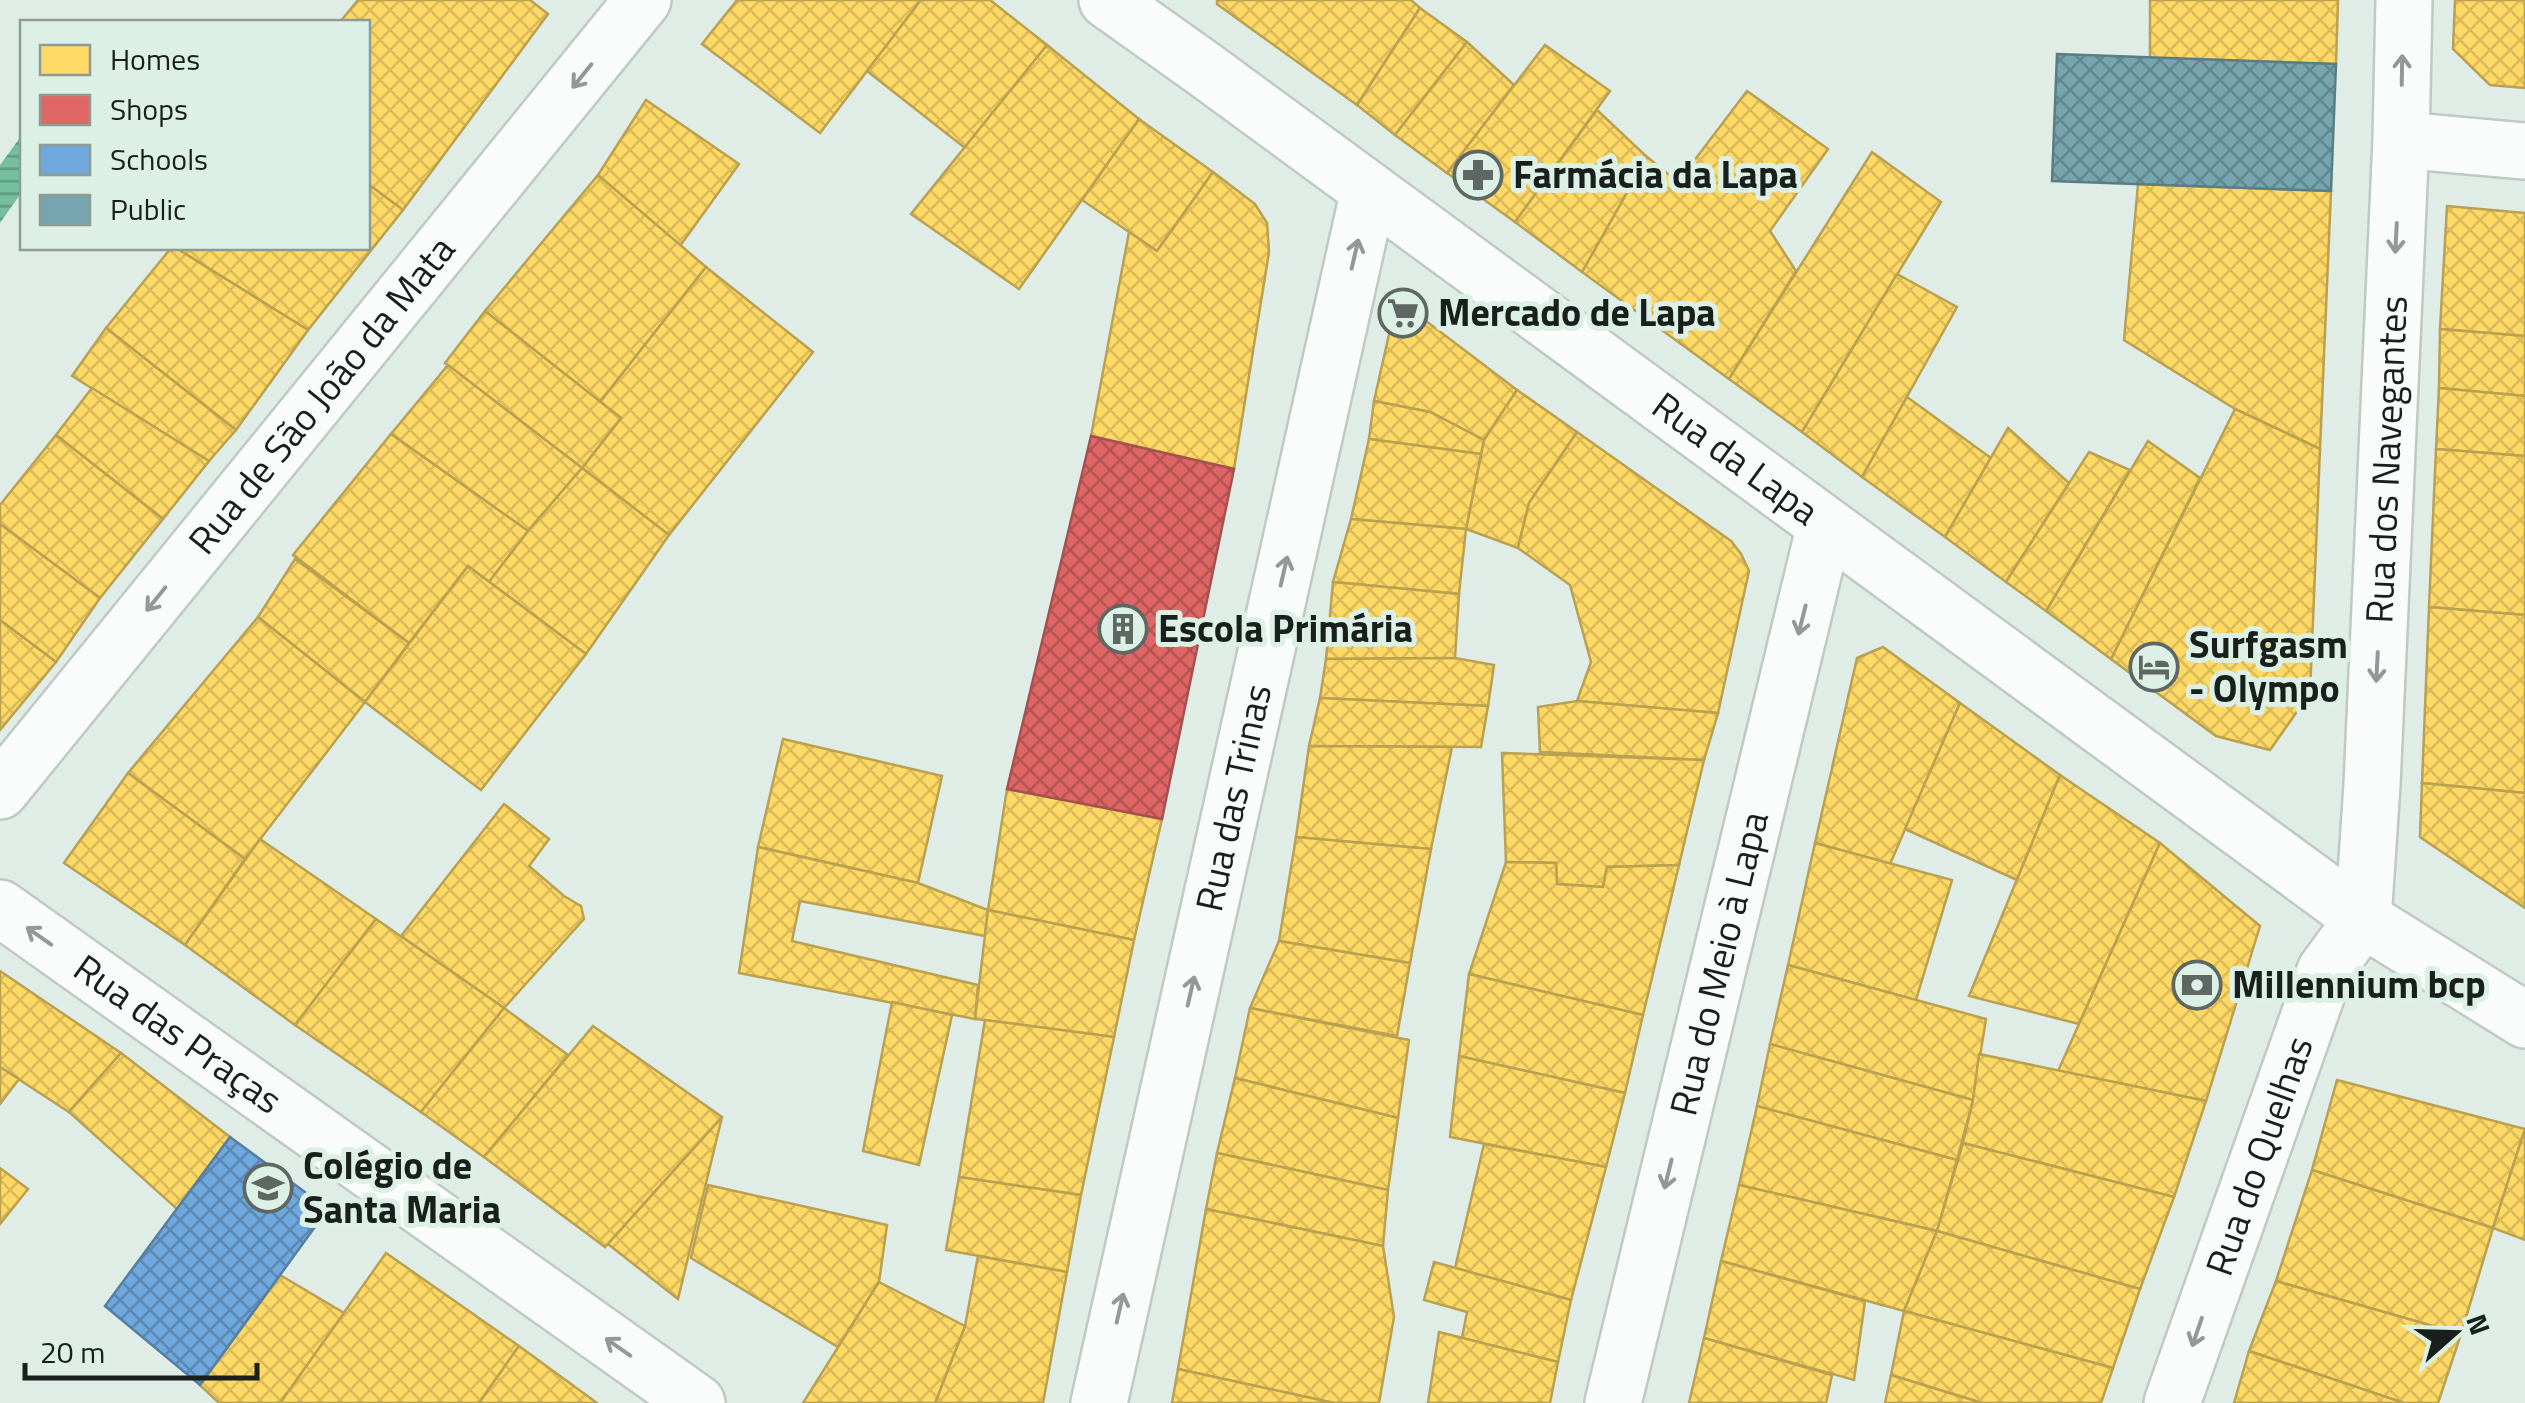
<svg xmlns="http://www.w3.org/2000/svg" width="2525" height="1403" font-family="'Titillium Web',sans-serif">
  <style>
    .water { fill: url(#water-rules) }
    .homes { fill: url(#homes-cross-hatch); stroke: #baa150; stroke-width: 2.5 }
    .shops { fill: url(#shops-cross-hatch); stroke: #a45150; stroke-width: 2.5 }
    .schools { fill: url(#schools-cross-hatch); stroke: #557fa2; stroke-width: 2.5 }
    .public { fill: url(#public-cross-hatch); stroke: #5a7d83; stroke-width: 2.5 }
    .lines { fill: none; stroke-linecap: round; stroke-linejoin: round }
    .street-casing { stroke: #c0c9c5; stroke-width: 60 }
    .street { stroke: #fafcfb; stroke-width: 55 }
    .oneway { stroke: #949997 }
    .labels { text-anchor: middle; stroke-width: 10; stroke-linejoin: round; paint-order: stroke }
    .poi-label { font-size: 38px; font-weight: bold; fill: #181f1c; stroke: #dcf0e5; text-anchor: start }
    .street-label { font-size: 38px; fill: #181f1c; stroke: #dcf0e5 }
  </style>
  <defs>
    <pattern id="water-rules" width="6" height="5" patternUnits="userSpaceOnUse" patternTransform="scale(2.5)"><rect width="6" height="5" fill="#75be9e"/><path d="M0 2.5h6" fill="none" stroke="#5f9a80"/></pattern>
    <pattern id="homes-cross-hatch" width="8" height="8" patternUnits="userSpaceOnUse" patternTransform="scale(2.5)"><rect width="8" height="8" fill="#ffd966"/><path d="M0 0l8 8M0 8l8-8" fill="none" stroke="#daba58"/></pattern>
    <pattern id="shops-cross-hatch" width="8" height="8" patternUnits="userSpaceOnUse" patternTransform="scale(2.5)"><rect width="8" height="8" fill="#e06666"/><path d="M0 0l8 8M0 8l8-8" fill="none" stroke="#b55353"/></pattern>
    <pattern id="schools-cross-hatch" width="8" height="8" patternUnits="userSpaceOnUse" patternTransform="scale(2.5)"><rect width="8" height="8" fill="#6fa8dc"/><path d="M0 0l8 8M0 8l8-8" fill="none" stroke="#5a88b2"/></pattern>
    <pattern id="public-cross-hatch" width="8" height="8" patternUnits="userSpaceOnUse" patternTransform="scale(2.5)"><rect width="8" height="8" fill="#76a5af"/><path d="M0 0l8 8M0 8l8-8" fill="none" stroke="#60868e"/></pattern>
  </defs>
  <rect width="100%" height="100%" fill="#e0ece6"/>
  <path class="water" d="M22 135V192L0 223V165Z"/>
  <g class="homes">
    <path d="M358 0H530L548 14 403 210 368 184V22H340Z"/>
    <path d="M737 0H921L820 133 702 44Z"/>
    <path d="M921 0H990L1047 45 965 148 867 71Z"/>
    <path d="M1217 0H1411L1420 8 1357 105 1217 4Z"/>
    <path d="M2150 0H2338L2336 64 2150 58Z"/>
    <path d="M2455 0H2525V88L2490 85 2453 49Z"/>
    <path d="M1420 8 1467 42 1395 135 1357 105Z"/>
    <path d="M1467 42 1514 85 1447 173 1395 135Z"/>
    <path d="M1047 45 1139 119 1019 289 911 214Z"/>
    <path d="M1545 45 1610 91 1515 222 1447 173Z"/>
    <path d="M1747 91 1828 149 1770 231 1796 271 1729 379 1582 272 1647 157 1678 182Z"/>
    <path d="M646 100 739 164 680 246 598 175Z"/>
    <path d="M1597 110 1647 157 1582 272 1515 222Z"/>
    <path d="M1139 119 1213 172 1157 251 1082 200Z"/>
    <path d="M1872 152 1941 202 1802 432 1729 379Z"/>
    <path d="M1213 172 1255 204 1267 223 1269 252 1234 469 1091 436 1129 232 1157 251Z"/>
    <path d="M598 175 706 267 600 402 485 311Z"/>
    <path d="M368 184 403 210 308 330 176 248H368Z"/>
    <path d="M2138 184 2331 191 2320 449 2235 409 2124 340Z"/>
    <path d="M2447 206 2525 213V336L2440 329Z"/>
    <path d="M171 248H176L308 330 236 430 106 328Z"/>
    <path d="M706 267 813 352 669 535 582 468 621 418 600 402Z"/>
    <path d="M1897 274 1957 307 1862 477 1802 432Z"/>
    <path d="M1397 299 1517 390 1484 440 1430 412 1374 401Z"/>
    <path d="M485 311 621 418 582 468 445 363Z"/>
    <path d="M106 328 236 430 209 461 72 376Z"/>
    <path d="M2440 329 2525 336V396L2439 388Z"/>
    <path d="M448 365 582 468 528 531 391 434Z"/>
    <path d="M92 388 209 461 163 519 56 435Z"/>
    <path d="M2439 388 2525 396V456L2436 449Z"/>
    <path d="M1517 390 1577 432 1529 503 1518 548 1466 529 1484 440Z"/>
    <path d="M1907 397 1991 458 1945 537 1862 477Z"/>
    <path d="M1374 401 1430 412 1484 440 1481 454 1369 439Z"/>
    <path d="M2235 409 2320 449 2310 693 2270 750 2216 736 2111 659Z"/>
    <path d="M2008 428 2069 483 2006 582 1945 537Z"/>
    <path d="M1577 432 1731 541 1741 554 1749 571 1718 713 1577 701 1591 662 1570 585 1518 548 1529 503Z"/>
    <path d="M391 434 528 531 489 582 468 566 409 643 293 555Z"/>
    <path d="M56 435 163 519 100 598 0 524V505Z"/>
    <path d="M1369 439 1481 454 1466 529 1351 519Z"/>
    <path d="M2148 441 2200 478 2111 659 2046 611Z"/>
    <path d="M2436 449 2525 456V615L2429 607Z"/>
    <path d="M2089 452 2130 470 2046 611 2006 582Z"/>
    <path d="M582 468 669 535 586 654 489 582 528 531Z"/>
    <path d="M1351 519 1466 529 1459 594 1333 582Z"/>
    <path d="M0 524 100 598 56 662 0 620Z"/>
    <path d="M295 559 409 643 365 702 258 617Z"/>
    <path d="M468 566 586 654 481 790 365 702Z"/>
    <path d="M1333 582 1459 594 1455 658 1326 659Z"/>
    <path d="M2429 607 2525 615V793L2422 783Z"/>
    <path d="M258 617 365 702 245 859 128 773Z"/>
    <path d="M0 620 56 662 0 730Z"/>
    <path d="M1883 647 1960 703 1890 864 1815 843 1857 658Z"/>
    <path d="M1455 658 1494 665 1488 706 1320 698 1326 659Z"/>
    <path d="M1320 698 1488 706 1481 747 1309 746Z"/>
    <path d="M1577 701 1718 713 1704 760 1540 752 1538 707Z"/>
    <path d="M1960 703 2060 775 2017 880 1905 829Z"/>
    <path d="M783 739 942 776 918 883 758 847Z"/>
    <path d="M1309 746 1452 747 1431 849 1296 837Z"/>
    <path d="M1502 753 1704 760 1679 865 1607 867 1603 887 1557 884 1556 863 1506 862Z"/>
    <path d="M128 773 245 859 185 945 64 863Z"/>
    <path d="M2060 775 2160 843 2079 1024 1969 996Z"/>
    <path d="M2422 783 2525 793V908L2420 837Z"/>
    <path d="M1007 789 1162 819 1134 940 988 910Z"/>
    <path d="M504 804 549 839 529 866 564 896 581 906 584 919 504 1008 401 936Z"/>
    <path d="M1296 837 1431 849 1410 963 1279 941Z"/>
    <path d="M260 839 376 919 295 1025 185 945Z"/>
    <path d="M1815 843 1952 880 1916 1000 1788 965Z"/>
    <path d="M2160 843 2260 926 2206 1101 2058 1071Z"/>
    <path d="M758 847 918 883 988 910 985 936 800 901 792 941 978 985 975 1019 739 973Z"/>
    <path d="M1506 862 1556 863 1557 884 1603 887 1607 867 1679 865 1643 1015 1469 974Z"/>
    <path d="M988 910 1134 940 1114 1037 975 1019Z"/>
    <path d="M376 919 504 1008 421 1112 295 1025Z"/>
    <path d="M1279 941 1410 963 1397 1036 1250 1008Z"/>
    <path d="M1788 965 1986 1019 1973 1100 1770 1044Z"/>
    <path d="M0 971 121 1053 69 1112 0 1067Z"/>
    <path d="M1469 974 1643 1015 1625 1093 1459 1056Z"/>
    <path d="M892 1002 952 1015 919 1165 863 1151Z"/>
    <path d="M504 1008 568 1055 484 1157 421 1112Z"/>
    <path d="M1250 1008 1409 1040 1398 1118 1235 1078Z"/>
    <path d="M985 1020 1114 1037 1081 1195 959 1177Z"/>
    <path d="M593 1026 722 1117 605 1247 484 1157Z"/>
    <path d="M1770 1044 1973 1100 1957 1160 1757 1106Z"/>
    <path d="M121 1053 230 1137 177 1209 69 1112Z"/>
    <path d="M1979 1054 2206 1101 2174 1197 1963 1143 1973 1100Z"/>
    <path d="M1459 1056 1625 1093 1606 1167 1450 1137Z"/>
    <path d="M0 1067 19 1079 0 1104Z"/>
    <path d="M1235 1078 1398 1118 1388 1190 1217 1153Z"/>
    <path d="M2337 1080 2525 1129 2493 1228 2312 1170Z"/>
    <path d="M1757 1106 1957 1160 1937 1231 1739 1185Z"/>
    <path d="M722 1117 678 1299 608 1244Z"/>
    <path d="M2525 1129V1240L2493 1228Z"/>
    <path d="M1963 1143 2174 1197 2140 1289 1937 1231Z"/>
    <path d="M1484 1144 1606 1167 1571 1300 1455 1268Z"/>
    <path d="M1217 1153 1388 1190 1383 1246 1206 1209Z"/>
    <path d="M0 1168 28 1189 0 1224Z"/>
    <path d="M2312 1170 2493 1228 2461 1334 2276 1281Z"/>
    <path d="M959 1177 1081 1195 1067 1272 946 1250Z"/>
    <path d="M708 1185 887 1225 879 1282 838 1347 691 1258Z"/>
    <path d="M1739 1185 1937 1231 1904 1311 1721 1261Z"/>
    <path d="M1206 1209 1383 1246 1394 1317 1379 1403H1334L1178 1369Z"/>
    <path d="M1937 1231 2140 1289 2113 1368 1904 1311Z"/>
    <path d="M386 1253 519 1346 479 1403H280Z"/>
    <path d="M978 1256 1067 1272 1043 1403H935L965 1326Z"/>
    <path d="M1721 1261 1865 1301 1854 1380 1704 1338Z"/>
    <path d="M1434 1262 1571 1300 1558 1362 1462 1338 1467 1312 1424 1300Z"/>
    <path d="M280 1275 344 1313 280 1403H219L200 1385Z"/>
    <path d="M2276 1281 2461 1334 2438 1403H2404L2249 1351Z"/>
    <path d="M879 1282 965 1326 935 1403H803Z"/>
    <path d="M1904 1311 2113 1368 2101 1403H1982L1891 1375Z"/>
    <path d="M1439 1332 1558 1362 1550 1403H1428Z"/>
    <path d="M1704 1338 1832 1375 1826 1403H1689Z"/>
    <path d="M519 1346 597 1403H479Z"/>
    <path d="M2249 1351 2404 1403H2234Z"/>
    <path d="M1178 1369 1334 1403H1172Z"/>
    <path d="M1891 1375 1982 1403H1885Z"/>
  </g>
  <path class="shops" d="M1091 436 1234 469 1162 819 1007 789Z"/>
  <path class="schools" d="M230 1137 328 1209 200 1385 105 1306Z"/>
  <path class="public" d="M2057 54 2336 64 2331 191 2052 181Z"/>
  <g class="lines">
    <g class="street-casing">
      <g id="street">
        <path id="s1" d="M1107 0 1204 69 2363 919 2525 1020"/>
        <path d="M2401 140 2525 151"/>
        <path id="s2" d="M0 791 643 0"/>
        <path id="s3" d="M0 908 697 1403"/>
        <path id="s4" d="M2363 919 2372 785 2401 140 2404 0"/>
        <path id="s5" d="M1099 1403 1369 190"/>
        <path id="s6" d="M1613 1403 1825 525"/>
        <path id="s7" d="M2172 1403 2325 971 2363 919"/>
      </g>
    </g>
    <use href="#street" class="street"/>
  </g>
  <defs><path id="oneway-shaft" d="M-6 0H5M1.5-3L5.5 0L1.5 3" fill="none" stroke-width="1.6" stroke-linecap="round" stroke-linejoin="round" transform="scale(2.5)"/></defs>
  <g class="oneway">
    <use href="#oneway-shaft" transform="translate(2402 70) rotate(-89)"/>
    <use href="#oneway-shaft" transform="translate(582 76) rotate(129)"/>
    <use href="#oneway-shaft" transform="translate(2396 238) rotate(93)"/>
    <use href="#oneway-shaft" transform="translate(1355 254) rotate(-77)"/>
    <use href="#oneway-shaft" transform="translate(1284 571) rotate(-77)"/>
    <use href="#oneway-shaft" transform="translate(156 599) rotate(129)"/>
    <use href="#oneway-shaft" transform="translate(1802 620) rotate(104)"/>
    <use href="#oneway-shaft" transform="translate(2377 667) rotate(93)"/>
    <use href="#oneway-shaft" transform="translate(39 936) rotate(-145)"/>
    <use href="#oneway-shaft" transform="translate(1191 991) rotate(-77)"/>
    <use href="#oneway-shaft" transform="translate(1668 1174) rotate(104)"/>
    <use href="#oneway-shaft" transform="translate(1120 1308) rotate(-77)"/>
    <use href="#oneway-shaft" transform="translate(2197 1332) rotate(109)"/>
    <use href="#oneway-shaft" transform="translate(618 1347) rotate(-145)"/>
  </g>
  <defs>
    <g id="pharmacy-ring" transform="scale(2.5)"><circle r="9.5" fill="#dcf0e5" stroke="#5e6763" stroke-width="1.5"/><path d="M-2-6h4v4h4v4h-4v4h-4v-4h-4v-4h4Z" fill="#5e6763"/></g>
    <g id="supermarket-ring" transform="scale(2.5)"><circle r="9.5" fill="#dcf0e5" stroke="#5e6763" stroke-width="1.5"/><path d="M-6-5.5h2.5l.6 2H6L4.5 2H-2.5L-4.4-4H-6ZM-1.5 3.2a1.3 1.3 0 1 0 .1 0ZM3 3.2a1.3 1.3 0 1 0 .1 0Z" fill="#5e6763"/></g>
    <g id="building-ring" transform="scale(2.5)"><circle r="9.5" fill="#dcf0e5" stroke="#5e6763" stroke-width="1.5"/><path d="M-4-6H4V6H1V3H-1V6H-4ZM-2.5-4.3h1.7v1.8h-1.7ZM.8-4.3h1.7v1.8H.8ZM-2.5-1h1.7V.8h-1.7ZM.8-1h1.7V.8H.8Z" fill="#5e6763"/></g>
    <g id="hotel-ring" transform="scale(2.5)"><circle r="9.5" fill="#dcf0e5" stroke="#5e6763" stroke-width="1.5"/><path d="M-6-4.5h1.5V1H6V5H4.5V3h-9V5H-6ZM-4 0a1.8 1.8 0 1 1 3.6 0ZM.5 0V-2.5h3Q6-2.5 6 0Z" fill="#5e6763"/></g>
    <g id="bank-ring" transform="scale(2.5)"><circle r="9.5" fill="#dcf0e5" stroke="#5e6763" stroke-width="1.5"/><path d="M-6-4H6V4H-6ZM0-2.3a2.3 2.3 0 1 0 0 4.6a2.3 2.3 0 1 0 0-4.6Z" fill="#5e6763"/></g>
    <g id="school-ring" transform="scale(2.5)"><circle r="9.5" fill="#dcf0e5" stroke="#5e6763" stroke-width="1.5"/><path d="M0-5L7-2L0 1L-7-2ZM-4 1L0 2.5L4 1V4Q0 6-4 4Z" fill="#5e6763"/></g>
  </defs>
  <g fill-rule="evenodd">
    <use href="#pharmacy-ring" x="1478" y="175"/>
    <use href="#supermarket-ring" x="1403" y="313"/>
    <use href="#building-ring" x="1123" y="629"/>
    <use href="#hotel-ring" x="2154" y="667"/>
    <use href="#bank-ring" x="2197" y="985"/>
    <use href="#school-ring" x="268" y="1188"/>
  </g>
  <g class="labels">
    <g class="poi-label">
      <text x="1513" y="188">Farmácia da Lapa</text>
      <text x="1438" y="326">Mercado de Lapa</text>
      <text x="1158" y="642">Escola Primária</text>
      <text x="2189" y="658">Surfgasm<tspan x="2189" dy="44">- Olympo</tspan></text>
      <text x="2232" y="998">Millennium bcp</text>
      <text x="303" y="1179">Colégio de<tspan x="303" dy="44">Santa Maria</tspan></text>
    </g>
    <g class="street-label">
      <text dy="13" stroke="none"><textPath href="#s2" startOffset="510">Rua de São João da Mata</textPath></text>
      <text dy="13" stroke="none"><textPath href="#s1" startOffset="778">Rua da Lapa</textPath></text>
      <text dy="13" stroke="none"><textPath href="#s4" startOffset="460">Rua dos Navegantes</textPath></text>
      <text dy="13" stroke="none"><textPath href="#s5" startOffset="620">Rua das Trinas</textPath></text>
      <text dy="13" stroke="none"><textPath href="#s6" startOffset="452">Rua do Meio à Lapa</textPath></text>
      <text dy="13" stroke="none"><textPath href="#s3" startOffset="218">Rua das Praças</textPath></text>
      <text dy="13" stroke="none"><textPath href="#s7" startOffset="262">Rua do Quelhas</textPath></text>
    </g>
  </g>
  <rect x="20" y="20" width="350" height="230" fill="#dcf0e5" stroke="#8e9c95" stroke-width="2.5"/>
  <rect x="40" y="45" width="50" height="30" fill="#ffd966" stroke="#8e9c95" stroke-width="2.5"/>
  <text x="110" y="70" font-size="30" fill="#181f1c">Homes</text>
  <rect x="40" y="95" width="50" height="30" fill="#e06666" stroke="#8e9c95" stroke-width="2.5"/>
  <text x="110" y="120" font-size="30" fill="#181f1c">Shops</text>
  <rect x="40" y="145" width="50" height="30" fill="#6fa8dc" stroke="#8e9c95" stroke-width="2.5"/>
  <text x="110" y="170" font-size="30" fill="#181f1c">Schools</text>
  <rect x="40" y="195" width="50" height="30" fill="#76a5af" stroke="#8e9c95" stroke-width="2.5"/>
  <text x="110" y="220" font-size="30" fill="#181f1c">Public</text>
  <g transform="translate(2455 1333) rotate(70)" stroke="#dcf0e5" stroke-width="8" paint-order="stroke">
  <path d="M0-8L18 38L0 25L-18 38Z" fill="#181f1c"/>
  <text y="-15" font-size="28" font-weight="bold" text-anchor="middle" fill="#181f1c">N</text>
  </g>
  <path d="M25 1363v15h232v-15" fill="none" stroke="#181f1c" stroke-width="5"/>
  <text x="40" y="1363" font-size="30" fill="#181f1c" stroke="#dcf0e5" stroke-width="8" paint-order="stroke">20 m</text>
</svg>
